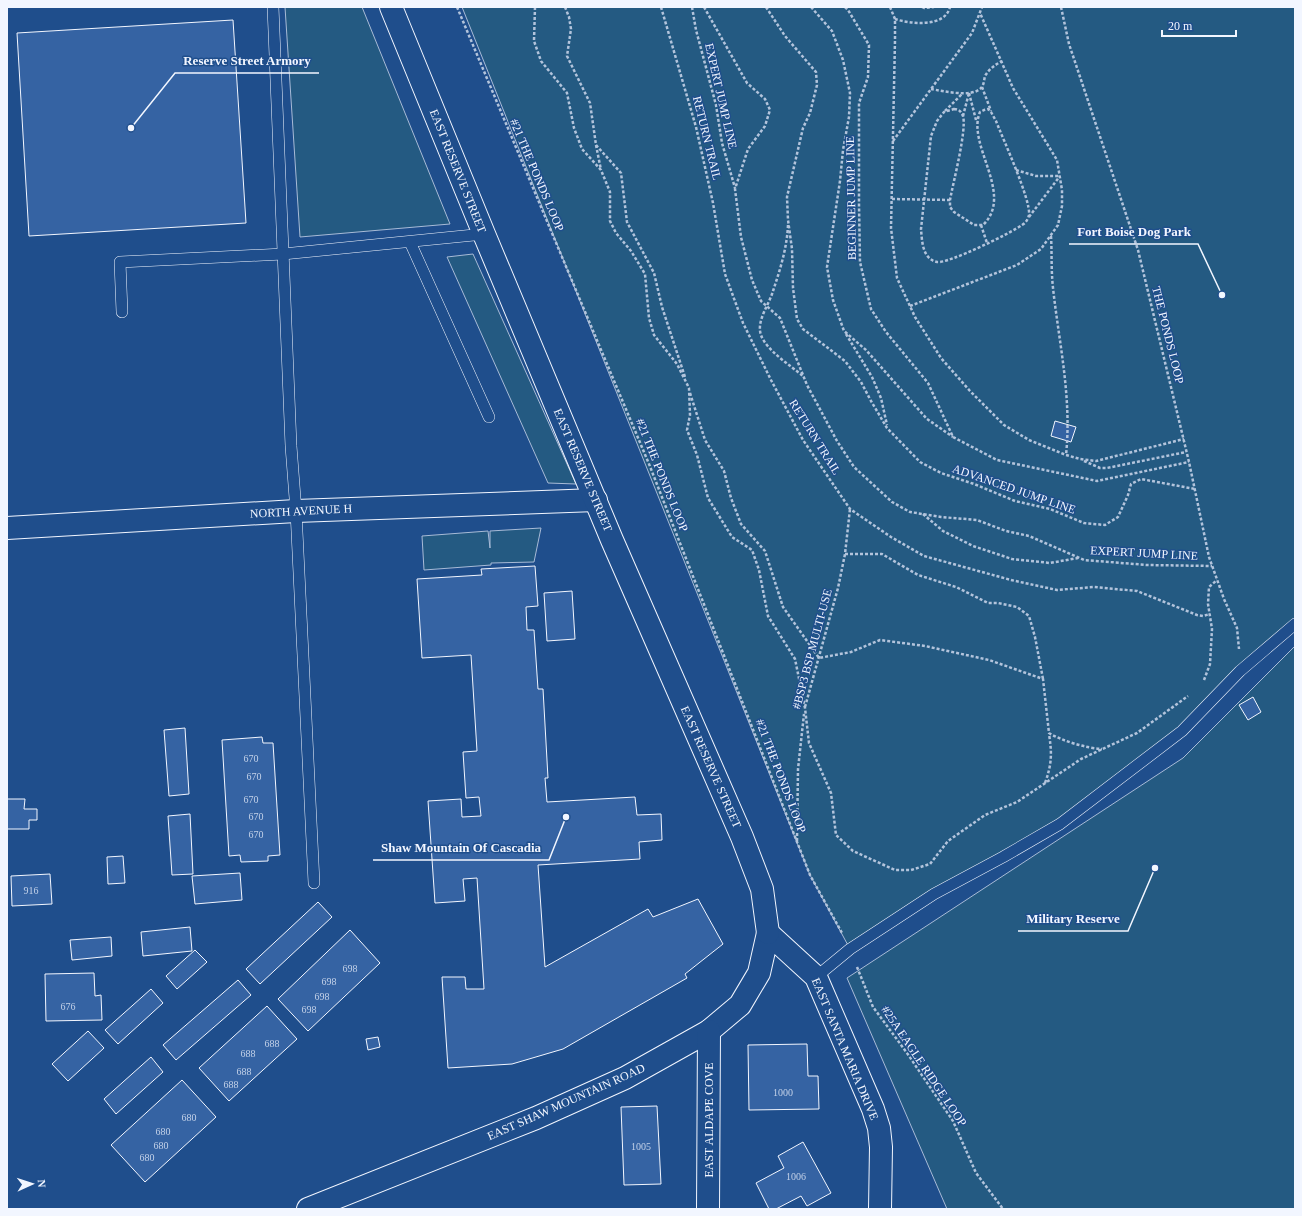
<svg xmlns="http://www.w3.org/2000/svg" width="1302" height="1216" font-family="'Times New Roman',serif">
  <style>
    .green { fill: #245a82; stroke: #a8bbd7 }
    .building { fill: #3563a3; stroke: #f2f6ff }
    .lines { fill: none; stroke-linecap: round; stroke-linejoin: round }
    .lane-casing { stroke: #f2f6ff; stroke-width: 12 }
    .street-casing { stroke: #f2f6ff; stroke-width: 24 }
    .secondary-casing { stroke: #f2f6ff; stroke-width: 24 }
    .path { stroke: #b3c4dc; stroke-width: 2.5; stroke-dasharray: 3 2; stroke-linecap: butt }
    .lane { stroke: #1f4e8c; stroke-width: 11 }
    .street { stroke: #1f4e8c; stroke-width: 22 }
    .secondary { stroke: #1f4e8c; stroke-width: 22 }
    .labels { text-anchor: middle; stroke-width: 3; stroke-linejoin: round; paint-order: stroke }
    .number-label { font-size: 10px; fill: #c3d1e8 }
    .street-label { font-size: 12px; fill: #f2f6ff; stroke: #1f4e8c }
    .leader { fill: none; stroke: #f2f6ff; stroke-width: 1.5 }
    .callout-dot { fill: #f2f6ff; stroke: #1f4e8c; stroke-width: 1.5 }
    .callout-label { font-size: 13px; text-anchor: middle; font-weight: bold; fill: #f2f6ff; stroke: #1f4e8c; stroke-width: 3; stroke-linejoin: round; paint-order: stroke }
  </style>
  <rect width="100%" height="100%" fill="#1f4e8c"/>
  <g class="green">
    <path d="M285 7H362L450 224 300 237Z"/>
    <path d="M462 7H1295V624L1182 731 1060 825 850 949 810 875Z"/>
    <path d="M473 254 576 484 548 483 447 257Z"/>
    <path d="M541 528 534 562 491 563V565L424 570 422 536 488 531 490 548V531Z"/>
    <path d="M1295 646V1209H947L847 978 1183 758Z"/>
  </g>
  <g class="building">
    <path d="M233 20 246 223 29 236 17 33Z"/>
    <path d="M1055 421 1076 427 1071 442 1051 436Z"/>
    <path d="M535 566 538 606 526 607 527 630H534L538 689H543L548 778H545L547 802 635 797 637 815 661 814 662 840 639 842 640 859 538 865 545 967 648 909 653 917 698 899 723 944 685 974 687 978 563 1049 512 1064 448 1068 442 977H465L466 989H484L477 878 463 879 465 901 435 903 428 801 461 799 462 817 481 816 479 797 466 798 463 752 477 751 471 655 422 658 417 579 482 575 481 569Z"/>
    <path d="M572 591 575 639 547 641 544 593Z"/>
    <path d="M1253 697 1261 712 1248 720 1239 705Z"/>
    <path d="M185 728 189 794 169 796 164 730Z"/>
    <path d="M262 737 263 743H273L280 855 268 856V861L241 862 240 855 229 856 222 740Z"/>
    <path d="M7 799H25L24 809H37V820H29V829H7Z"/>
    <path d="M190 814 193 874 172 875 168 816Z"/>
    <path d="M123 856 125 883 108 884 107 857Z"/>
    <path d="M240 873 242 900 195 904 192 876Z"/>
    <path d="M50 874 52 904 12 906 11 876Z"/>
    <path d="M318 902 332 917 260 984 246 969Z"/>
    <path d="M190 927 192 951 143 956 141 932Z"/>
    <path d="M350 930 380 963 308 1031 278 999Z"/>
    <path d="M111 937 112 956 72 960 70 940Z"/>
    <path d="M195 950 207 962 177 989 166 976Z"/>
    <path d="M94 973 95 996 101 995 102 1020 46 1021 45 974Z"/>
    <path d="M238 980 251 995 176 1060 163 1045Z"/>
    <path d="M151 989 163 1003 118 1044 105 1030Z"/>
    <path d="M267 1006 297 1039 229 1101 199 1068Z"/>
    <path d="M88 1031 104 1048 68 1081 52 1064Z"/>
    <path d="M378 1037 380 1047 368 1050 366 1039Z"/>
    <path d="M807 1044 808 1076H818L819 1109 749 1110 748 1045Z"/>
    <path d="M151 1057 163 1072 116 1114 104 1099Z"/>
    <path d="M182 1080 216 1117 145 1182 111 1145Z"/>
    <path d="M657 1106 661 1184 624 1185 621 1107Z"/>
    <path d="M803 1142 831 1193 807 1206 801 1196 776 1209H769L756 1183 784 1168 778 1156Z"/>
  </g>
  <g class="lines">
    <g class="lane-casing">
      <g id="lane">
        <path d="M273 7 291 446 296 511 314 883"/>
        <path d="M410 242 489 417"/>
        <path d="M122 312 120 262 283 254 484 234"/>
        <path d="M816 977 850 949 934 894 1003 857 1060 824 1182 731 1240 671 1295 624"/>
      </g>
    </g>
    <g class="street-casing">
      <g id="street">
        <path d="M7 528 296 511 596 500"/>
        <path d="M308 1209 536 1118 625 1078 709 1031 740 1005 759 973 768 933 816 977 873 1109 879 1128 881 1147 880 1209"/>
        <path d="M708 1209 709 1031"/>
      </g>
    </g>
    <g class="secondary-casing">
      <path id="secondary" d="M391 7 484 234 612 540 742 837 762 889 768 933"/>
    </g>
    <g class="path">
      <path d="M457 7 649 464 810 875 842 933"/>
      <path d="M535 7 534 41 541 61 567 93 574 128 582 149 601 170 610 192V221L616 233 631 251 645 274 649 318 654 335 677 364 689 388 690 415 687 430 697 455 708 498 732 537 752 550 759 570 768 616 795 659 805 708 809 743 831 793 836 835 853 851 895 870H911L930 864 948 841 985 815 1017 802 1081 759 1137 733 1188 696"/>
      <path d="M565 7 569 17 571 29 567 56 590 103 596 145 621 173 627 222 654 273 662 307 685 377"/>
      <path d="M661 7 696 127 713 203 725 274 743 323 771 380 803 440 850 509 891 537 924 556 1011 580 1057 590 1094 587 1137 591 1197 615 1203 616 1210 614"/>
      <path d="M692 7 696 30 716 105 722 143 735 188"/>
      <path d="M704 7 747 83 765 99 770 110 765 126 748 149 735 189 741 237 752 280 761 301 780 318 807 385 837 441 854 467 892 502 910 512 941 517 977 520 1006 531 1029 536 1084 560 1147 565 1212 566"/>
      <path d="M766 7 785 36 816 72 817 85 810 113 803 128 787 197 788 220 792 249 793 288 797 319 803 329 845 361 861 382 871 401 887 428 920 462 941 473 974 484 1015 501 1050 509 1084 523 1105 525 1118 517 1128 495 1131 484 1141 479 1195 489"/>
      <path d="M811 7 832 31 843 60 850 93 849 117 843 150 840 181 827 267 833 300 844 331 866 350 927 419 953 437"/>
      <path d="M845 7 848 10 869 45 868 77 859 103V204L860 262 871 309 886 332 928 383 953 437 997 460 1097 481 1189 462"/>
      <path d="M890 7 895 19V40L891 228 897 278 915 317 941 358 970 391 1004 425 1029 440 1066 455 1080 459 1096 461 1184 439"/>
      <path d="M922 7 924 8 934 7"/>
      <path d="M1061 7 1069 44 1138 250 1189 462 1209 557 1224 599 1237 628 1239 649"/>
      <path d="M895 19C910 24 945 28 950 7"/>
      <path d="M982 87 991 111"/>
      <path d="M931 89C943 91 972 98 981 88 984 85 984 80 985 76 989 69 995 65 1002 61"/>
      <path d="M969 93 976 120"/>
      <path d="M954 109C958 109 961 111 963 116 967 130 953 183 950 200V207L954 212 974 225H983C1015 194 966 145 980 112L984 110 988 109 991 112 996 121C1003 139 1031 200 1029 215 1028 219 1026 223 1022 225 1011 233 948 264 937 262 922 259 922 240 921 229L931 136 937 121 944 112Z"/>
      <path d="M945 111 962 94"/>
      <path d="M963 116 969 93"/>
      <path d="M893 141 972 33 982 7"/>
      <path d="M596 145 601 170"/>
      <path d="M1016 170 1036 176H1060"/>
      <path d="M892 199 950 200"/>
      <path d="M1029 217 1060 176"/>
      <path d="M788 225C787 248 780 270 773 291 769 305 756 321 761 335 766 350 791 366 803 376"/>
      <path d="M981 225 987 243"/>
      <path d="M1051 236C1052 253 1051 270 1053 288 1059 343 1072 398 1066 455"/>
      <path d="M910 306 1017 265 1041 249 1058 225 1062 206V190L1057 160 1013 88 980 13"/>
      <path d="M846 334 872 377 881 398 887 425"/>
      <path d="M690 393 705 440 724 471 731 498 741 524 765 551 783 607 819 658 851 652 880 640 925 646 989 660 1043 679 1049 733C1062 741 1086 748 1102 749"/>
      <path d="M1084 461 1100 468H1107L1186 452"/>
      <path d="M923 514 943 531 973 546 1012 559 1050 563 1078 558"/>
      <path d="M845 554H882L918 575 956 587 988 603H998L1017 607 1029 616 1035 637 1043 679"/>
      <path d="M1204 680 1210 664 1212 629 1208 604 1209 587 1217 580"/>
      <path d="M805 707 838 588 845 554 850 509"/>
      <path d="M1045 783C1052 764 1052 753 1049 734"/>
      <path d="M797 841 798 769 804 714"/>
      <path d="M857 967 873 1007 907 1053 953 1121 976 1173 1003 1209"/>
    </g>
    <use href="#lane" class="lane"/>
    <use href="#street" class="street"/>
    <use href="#secondary" class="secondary"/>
  </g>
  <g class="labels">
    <g class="number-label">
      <text x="251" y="762">670</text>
      <text x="254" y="780">670</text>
      <text x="251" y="803">670</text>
      <text x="256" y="820">670</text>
      <text x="256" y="838">670</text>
      <text x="31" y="894">916</text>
      <text x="350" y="972">698</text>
      <text x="329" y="985">698</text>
      <text x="322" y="1000">698</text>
      <text x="68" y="1010">676</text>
      <text x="309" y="1013">698</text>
      <text x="272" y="1047">688</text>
      <text x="248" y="1057">688</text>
      <text x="244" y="1075">688</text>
      <text x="231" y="1088">688</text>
      <text x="783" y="1096">1000</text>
      <text x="189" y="1121">680</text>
      <text x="163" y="1135">680</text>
      <text x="161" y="1149">680</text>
      <text x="641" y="1150">1005</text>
      <text x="147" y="1161">680</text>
      <text x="796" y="1180">1006</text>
    </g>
    <g class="street-label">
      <text transform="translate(721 96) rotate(77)" y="4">EXPERT JUMP LINE</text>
      <text transform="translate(707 138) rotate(76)" y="4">RETURN TRAIL</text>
      <text transform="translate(458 171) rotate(68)" y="4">EAST RESERVE STREET</text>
      <text transform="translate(537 175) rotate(67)" y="4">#21 THE PONDS LOOP</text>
      <text transform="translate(851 198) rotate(-91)" y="4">BEGINNER JUMP LINE</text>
      <text transform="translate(1168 335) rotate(76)" y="4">THE PONDS LOOP</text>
      <text transform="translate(815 437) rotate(58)" y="4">RETURN TRAIL</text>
      <text transform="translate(583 470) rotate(67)" y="4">EAST RESERVE STREET</text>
      <text transform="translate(662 475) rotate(68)" y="4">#21 THE PONDS LOOP</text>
      <text transform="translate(1014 489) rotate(19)" y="4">ADVANCED JUMP LINE</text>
      <text transform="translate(301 511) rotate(-3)" y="4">NORTH AVENUE H</text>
      <text transform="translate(1144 553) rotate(3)" y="4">EXPERT JUMP LINE</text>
      <text transform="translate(812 649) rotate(-75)" y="4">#BSP3 BSP MULTI-USE</text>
      <text transform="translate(711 767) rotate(66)" y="4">EAST RESERVE STREET</text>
      <text transform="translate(781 776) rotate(69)" y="4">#21 THE PONDS LOOP</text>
      <text transform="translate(845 1049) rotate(67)" y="4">EAST SANTA MARIA DRIVE</text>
      <text transform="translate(924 1066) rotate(56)" y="4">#25A EAGLE RIDGE LOOP</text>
      <text transform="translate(566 1102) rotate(-24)" y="4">EAST SHAW MOUNTAIN ROAD</text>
      <text transform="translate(709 1120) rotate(-90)" y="4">EAST ALDAPE COVE</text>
    </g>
  </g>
  <path class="leader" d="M131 128L175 73H319M1222 295L1198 244H1069M566 817L549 860H373M1155 868L1128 931H1018"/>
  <g class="callout-dot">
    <circle cx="131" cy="128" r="4"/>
    <circle cx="1222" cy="295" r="4"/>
    <circle cx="566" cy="817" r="4"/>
    <circle cx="1155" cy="868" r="4"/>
  </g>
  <g class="callout-label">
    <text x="247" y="65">Reserve Street Armory</text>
    <text x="1134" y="236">Fort Boise Dog Park</text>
    <text x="461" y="852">Shaw Mountain Of Cascadia</text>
    <text x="1073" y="923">Military Reserve</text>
  </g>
  <rect width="1302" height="1216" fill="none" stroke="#f2f6ff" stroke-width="16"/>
  <g transform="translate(32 1184) rotate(87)" stroke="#1f4e8c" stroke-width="3" paint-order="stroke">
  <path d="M0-3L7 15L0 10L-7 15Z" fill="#f2f6ff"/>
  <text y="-6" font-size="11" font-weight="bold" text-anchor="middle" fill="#f2f6ff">N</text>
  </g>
  <path d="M1162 30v6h74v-6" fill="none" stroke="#f2f6ff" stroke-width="2"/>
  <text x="1168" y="30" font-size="12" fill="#f2f6ff" stroke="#1f4e8c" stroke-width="3" paint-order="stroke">20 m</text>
</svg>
